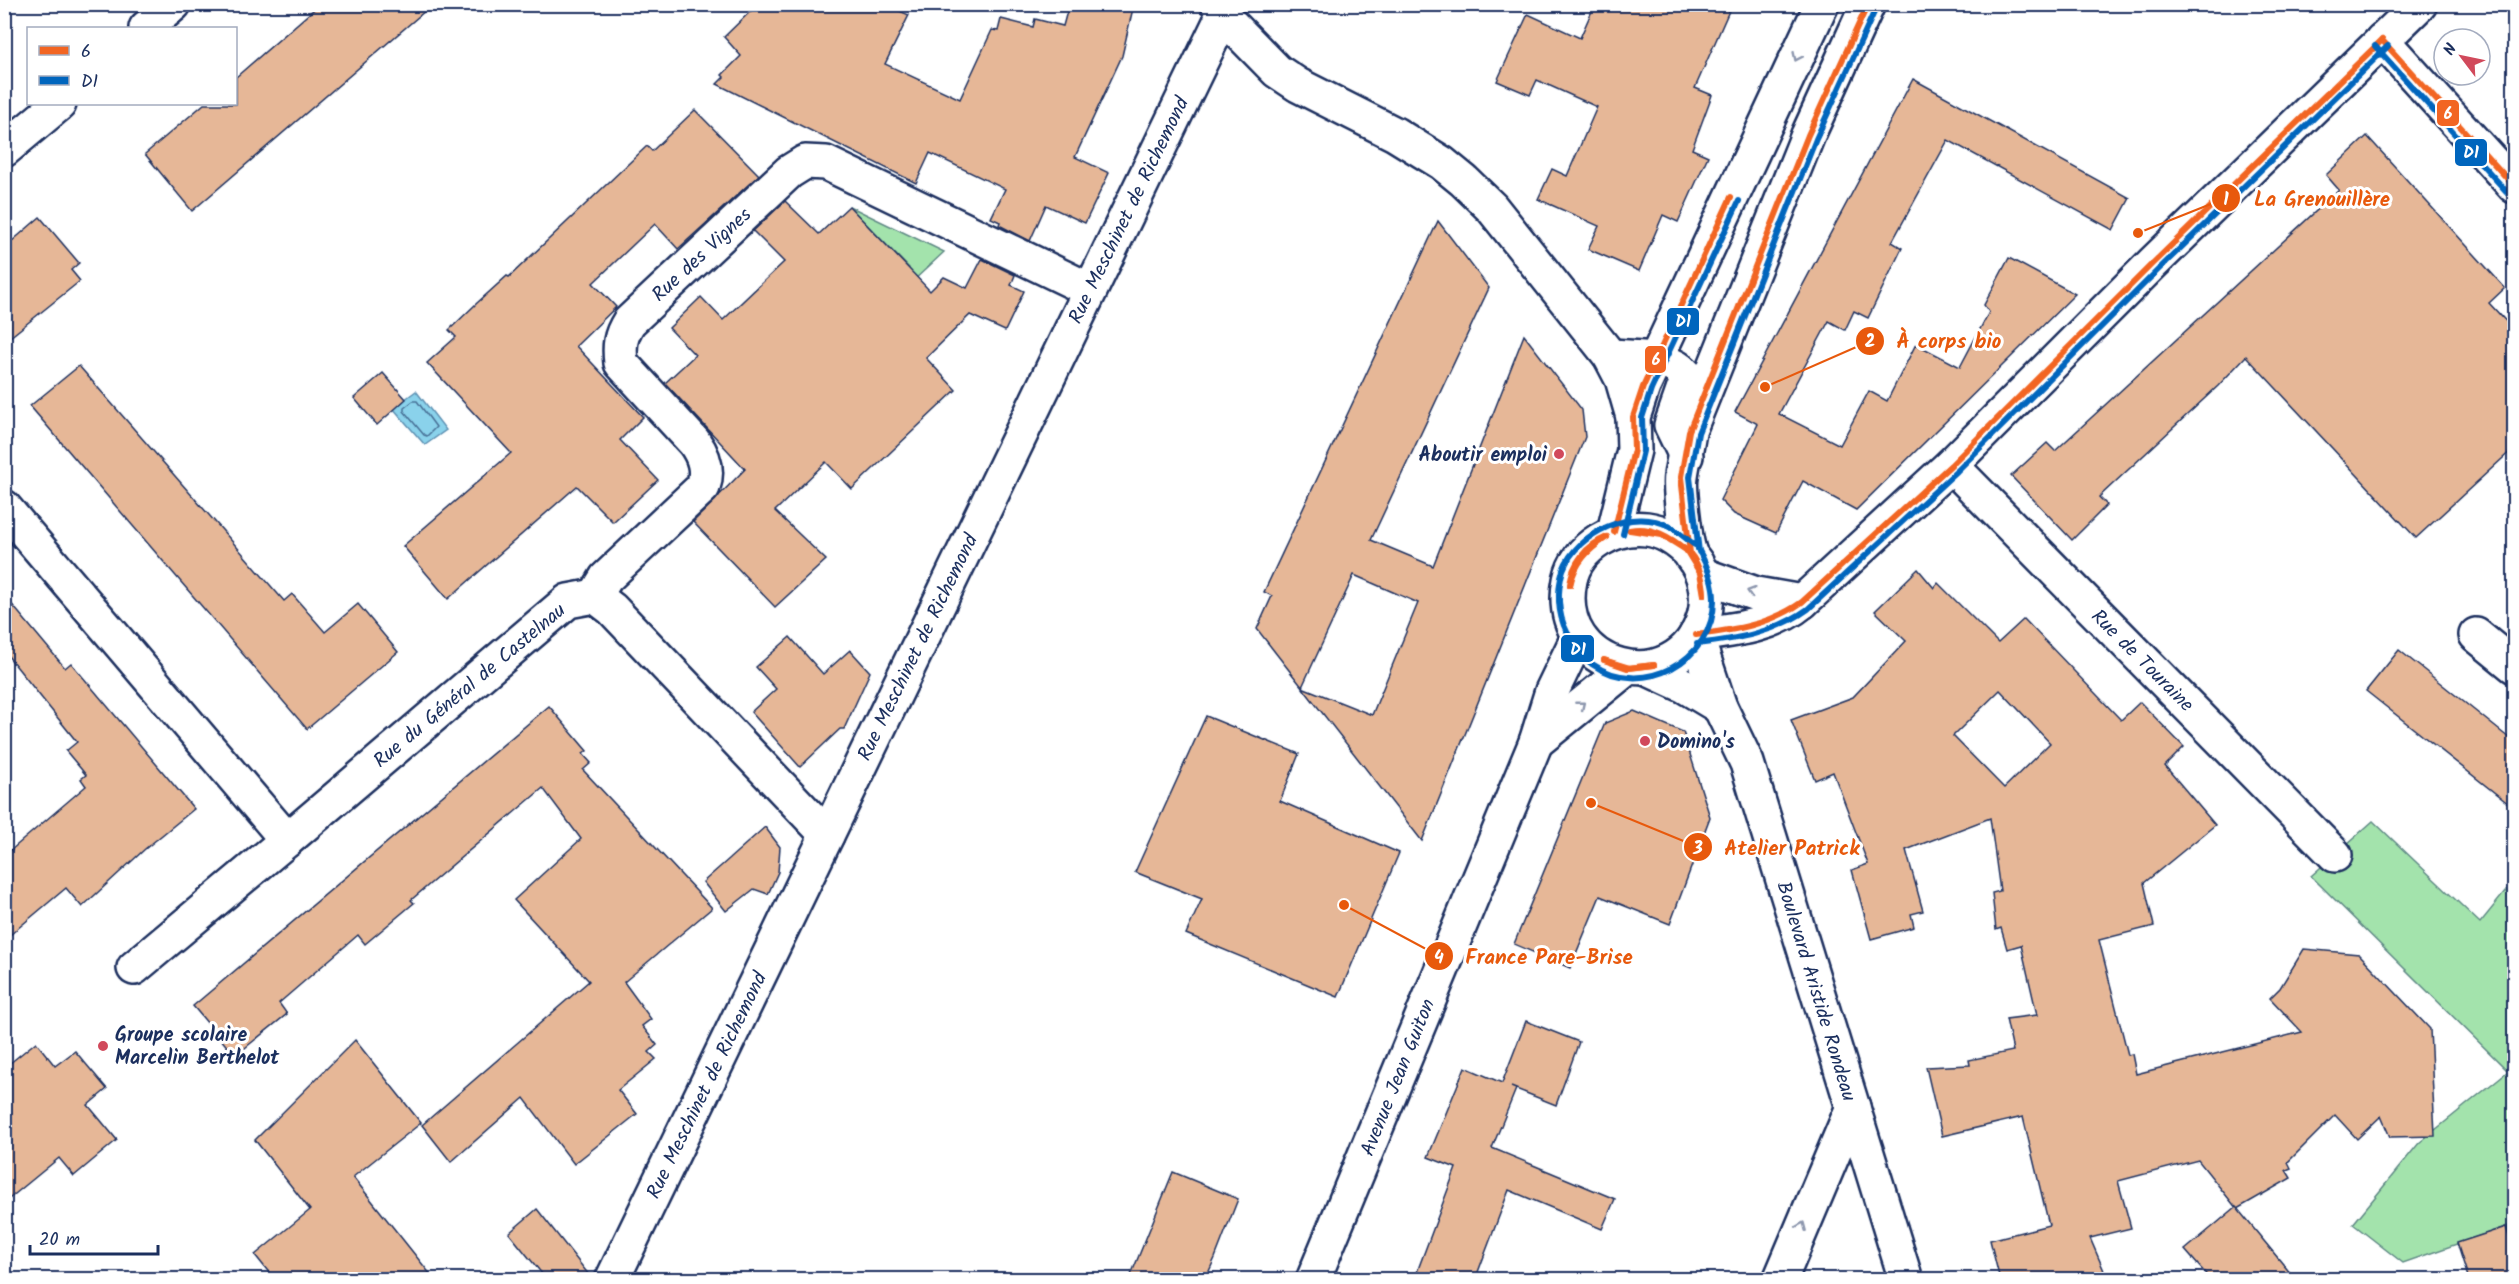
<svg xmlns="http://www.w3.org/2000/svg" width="2519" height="1284" viewBox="0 0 2519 1284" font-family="Kalam,sans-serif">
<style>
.green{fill:#a3e3ac;stroke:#5f8985;stroke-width:1.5}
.water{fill:#8ad2eb;stroke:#5e91b3;stroke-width:1.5}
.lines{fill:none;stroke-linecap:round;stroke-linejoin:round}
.shore{stroke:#477096;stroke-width:1.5}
.building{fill:#e6b797;stroke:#1b2f5e;stroke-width:1.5;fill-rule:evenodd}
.minor-casing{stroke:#1b2f5e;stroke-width:38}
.major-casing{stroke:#1b2f5e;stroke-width:38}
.minor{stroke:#fff;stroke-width:33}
.major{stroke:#fff;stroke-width:33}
.bus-1-casing{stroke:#fff;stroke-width:10}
.bus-2-casing{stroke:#fff;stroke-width:10}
.bus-1{stroke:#f26522;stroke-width:6}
.bus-2{stroke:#0065bd;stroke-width:6}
.oneway{stroke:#8d97ae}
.poi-dot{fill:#d1495b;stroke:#fff;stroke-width:2}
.labels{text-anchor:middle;stroke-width:6;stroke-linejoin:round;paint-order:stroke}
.street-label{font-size:20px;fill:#1b2f5e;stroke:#fff}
.poi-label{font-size:20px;font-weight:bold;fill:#1b2f5e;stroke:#fff;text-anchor:start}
.leader{fill:none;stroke:#e8590c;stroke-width:2}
.callout-dot{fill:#e8590c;stroke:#fff;stroke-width:2}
.mark-label{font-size:18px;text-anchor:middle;font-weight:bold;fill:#fff}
.callout-label{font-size:21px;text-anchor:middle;font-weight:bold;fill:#e8590c;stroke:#fff;stroke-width:6;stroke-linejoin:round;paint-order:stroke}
.line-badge{stroke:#fff;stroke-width:2}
.badge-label{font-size:16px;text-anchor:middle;font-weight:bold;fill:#fff}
</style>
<rect width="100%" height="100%" fill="#fff"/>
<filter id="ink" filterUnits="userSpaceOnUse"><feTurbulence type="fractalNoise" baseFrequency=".0167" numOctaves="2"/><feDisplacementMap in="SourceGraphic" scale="12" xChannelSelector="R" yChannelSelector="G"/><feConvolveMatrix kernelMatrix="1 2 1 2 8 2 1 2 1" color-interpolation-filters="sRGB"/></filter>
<g filter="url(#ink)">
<g class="green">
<path d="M 849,206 L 944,252 L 764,421 L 757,412 L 909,268 Z"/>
<path d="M 2373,821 L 2480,923 L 2514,881 L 2514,1251 L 2507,1231 L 2508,1226 L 2403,1263 L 2353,1224 L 2419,1143 L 2508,1071 L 2311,876 Z"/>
</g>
<path class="water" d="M 416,391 L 446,430 L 425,445 L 393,408 Z"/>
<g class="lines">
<path class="shore" d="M 413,401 L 417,401 L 436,427 L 427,436 L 424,435 L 404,411 L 404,408 Z"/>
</g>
<g class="building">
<path d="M 320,4 L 433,4 L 192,211 L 145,154 L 204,104 L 236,104 L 236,77 Z"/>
<path d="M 758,4 L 884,4 L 909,15 L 885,64 L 960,99 L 992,30 L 998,31 L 1001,19 L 1033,27 L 1035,19 L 1063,26 L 1069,4 L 1134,4 L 1122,56 L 1075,157 L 1109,173 L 1085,223 L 1046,205 L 1030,241 L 999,225 L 1000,222 L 991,218 L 1005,189 L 930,153 L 916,183 L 717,84 L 724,77 L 722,75 L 741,56 L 724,37 Z"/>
<path d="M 1595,4 L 1732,4 L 1695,88 L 1712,95 L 1692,149 L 1708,156 L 1678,222 L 1663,215 L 1639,271 L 1588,249 L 1599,226 L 1538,199 L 1552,169 L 1567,176 L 1597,107 L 1537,80 L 1530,95 L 1497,81 L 1528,14 L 1580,38 Z"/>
<path d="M 1913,79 L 2130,198 L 2113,230 L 1948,140 L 1892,242 L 1902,248 L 1868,318 L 1854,311 L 1845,330 L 1829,321 L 1779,414 L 1840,445 L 1869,391 L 1887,401 L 1916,344 L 1960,367 L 1989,312 L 1984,305 L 2009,258 L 2075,294 L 1856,510 L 1803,481 L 1776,533 L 1734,514 L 1720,500 L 1758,424 L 1735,412 Z"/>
<path d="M 695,110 L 759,175 L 678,249 L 655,224 L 593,283 L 616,307 L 576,346 L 643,417 L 620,440 L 658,480 L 613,522 L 577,486 L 448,599 L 403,546 L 511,453 L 427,363 L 456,337 L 449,330 L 477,303 L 507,276 L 509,277 L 647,146 L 652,151 Z"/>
<path d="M 2367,136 L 2505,288 L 2489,303 L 2514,330 L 2514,448 L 2416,538 L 2246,356 L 2218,386 L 2099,497 L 2107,505 L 2072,540 L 2011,476 L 2047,443 L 2055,451 L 2339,190 L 2326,175 Z"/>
<path d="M 785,201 L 819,234 L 849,206 L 930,291 L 944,277 L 967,288 L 982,259 L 1015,275 L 1011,285 L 1024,291 L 1005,331 L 970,315 L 926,358 L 956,390 L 852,489 L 826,462 L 775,511 L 826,560 L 775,607 L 693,522 L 745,469 L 665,383 L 695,355 L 669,328 L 701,297 L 723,320 L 784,262 L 753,231 Z"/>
<path d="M 40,217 L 79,263 L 71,270 L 80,281 L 4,342 L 4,248 Z"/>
<path d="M 1438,221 L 1489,288 L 1371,540 L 1433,566 L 1524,335 L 1582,410 L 1585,437 L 1422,841 L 1257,629 L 1272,596 L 1264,592 ZM 1354,575 L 1418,603 L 1372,715 L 1302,687 Z"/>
<path d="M 79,366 L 284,601 L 292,594 L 325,632 L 358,604 L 398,652 L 307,729 L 30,406 Z"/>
<path d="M 383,373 L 406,399 L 377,425 L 354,398 Z"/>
<path d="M 1918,569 L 1934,588 L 1938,583 L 1998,643 L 2024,619 L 2121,720 L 2140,702 L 2184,747 L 2165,766 L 2215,825 L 2144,883 L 2154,926 L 2099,940 L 2128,1055 L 2132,1054 L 2136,1074 L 2302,1032 L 2270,998 L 2280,988 L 2304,949 L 2359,954 L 2430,1029 L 2435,1136 L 2390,1137 L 2381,1116 L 2357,1139 L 2335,1115 L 2288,1162 L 2291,1168 L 2286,1170 L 2291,1178 L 2237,1209 L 2198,1160 L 2118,1181 L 2131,1228 L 2090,1238 L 2108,1280 L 2000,1280 L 1990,1240 L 2049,1225 L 2023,1117 L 1942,1136 L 1926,1067 L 1970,1065 L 1969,1060 L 2013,1051 L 2006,1019 L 2037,1015 L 2021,945 L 2007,949 L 2001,928 L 1996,930 L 1992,893 L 2000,891 L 1990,818 L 1906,850 L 1923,911 L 1911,914 L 1914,927 L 1871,939 L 1852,870 L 1868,864 L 1833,772 L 1815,780 L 1791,720 L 1853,697 L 1906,641 L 1875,611 ZM 2000,690 L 2050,743 L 2004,788 L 1953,736 Z"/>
<path d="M 4,595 L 65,668 L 71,663 L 194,809 L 145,849 L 82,907 L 66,888 L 4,940 L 4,856 L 86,786 L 81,779 L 86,775 L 66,751 L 77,742 L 4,651 Z"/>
<path d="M 790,637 L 823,674 L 850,650 L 870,672 L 844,729 L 840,729 L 800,767 L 751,712 L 776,689 L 756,667 Z"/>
<path d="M 2399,650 L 2514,742 L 2514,808 L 2366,691 Z"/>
<path d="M 549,706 L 587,751 L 583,754 L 591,763 L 583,770 L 712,908 L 624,982 L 651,1019 L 642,1026 L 657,1045 L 649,1052 L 656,1059 L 618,1090 L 637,1114 L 574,1164 L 524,1098 L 451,1162 L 422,1125 L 589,981 L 514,900 L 581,839 L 543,788 L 411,900 L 414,903 L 365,944 L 358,935 L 279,1003 L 287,1014 L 235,1056 L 193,1006 Z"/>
<path d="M 1634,711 L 1683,732 L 1710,817 L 1670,924 L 1600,896 L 1570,968 L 1514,944 L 1605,723 Z"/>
<path d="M 1206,716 L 1299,754 L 1280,801 L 1399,853 L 1338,997 L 1186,934 L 1202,899 L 1135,872 Z"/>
<path d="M 765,827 L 780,847 L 778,872 L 768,894 L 754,889 L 726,911 L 703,882 Z"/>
<path d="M 1526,1021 L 1579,1042 L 1556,1105 L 1511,1087 L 1516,1089 L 1492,1148 L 1615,1199 L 1602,1229 L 1509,1190 L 1475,1280 L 1414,1280 L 1456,1168 L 1428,1157 L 1465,1067 L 1502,1083 Z"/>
<path d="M 355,1040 L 421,1123 L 353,1177 L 435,1280 L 275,1280 L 255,1255 L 310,1210 L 255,1140 Z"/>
<path d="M 36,1042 L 55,1066 L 75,1051 L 107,1089 L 88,1105 L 117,1140 L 74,1176 L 59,1158 L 4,1203 L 4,1068 Z"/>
<path d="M 1173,1172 L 1238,1199 L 1215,1258 L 1205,1280 L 1129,1280 Z"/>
<path d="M 2236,1207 L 2250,1224 L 2296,1280 L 2211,1280 L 2185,1250 Z"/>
<path d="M 537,1209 L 593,1280 L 547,1280 L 509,1233 Z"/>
<path d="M 2506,1227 L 2514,1252 L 2514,1280 L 2469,1280 L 2457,1243 Z"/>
</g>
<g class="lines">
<defs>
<g id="minor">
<path d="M 1218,4 L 1223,16 L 1277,71 L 1298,85 L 1395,134 L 1442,163 L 1464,181 L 1492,208 L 1610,356 L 1622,379 L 1633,417"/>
<path d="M 146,28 L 174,4"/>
<path d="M 2382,40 L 2514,186"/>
<path d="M 4,150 L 59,104"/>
<path d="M 1610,356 C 1637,358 1669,355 1688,377 L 1671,425 L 1686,456"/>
<path d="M 1951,465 L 2335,855"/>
<path d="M 4,507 L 287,840 L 568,601 L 595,596 L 612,609 L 827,835"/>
<path d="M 1703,575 L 1756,594 L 1802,602"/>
<path d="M 595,596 L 606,578 L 703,487 C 709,470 704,456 694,442 L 621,363 C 619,346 620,336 629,322 L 789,172 L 805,162 L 826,163 L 1090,290"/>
<path d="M 2476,635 L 2514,666"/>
<path d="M 1646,668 L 1685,686 L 1720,707"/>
<path d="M 134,968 L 287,840"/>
<path d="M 612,1280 L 1223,16"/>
<path d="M 1780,1280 L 1853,1107"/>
<path d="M 1906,1280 L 1747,763 L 1720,707 L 1696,635 C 1732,630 1772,627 1802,602 L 1951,465 L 2153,263 L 2420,4"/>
</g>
<g id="major">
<path d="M 1614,532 L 1634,450 L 1633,417 L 1643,387 L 1822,4"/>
<path d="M 1690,553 C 1678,541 1664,531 1647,529 C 1615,525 1577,546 1570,580 C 1551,672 1678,703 1704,617 C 1709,600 1706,579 1697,564 C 1695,560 1691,557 1690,553 C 1685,541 1679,488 1681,476 C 1683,461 1687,446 1689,431 L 1808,135 L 1868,4"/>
<path d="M 1536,742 L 1627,668"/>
<path d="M 1313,1280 L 1536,742 L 1552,691 L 1578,637"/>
</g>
</defs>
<use href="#minor" class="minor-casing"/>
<use href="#major" class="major-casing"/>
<use href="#minor" class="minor"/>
<use href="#major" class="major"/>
<defs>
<g id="bus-1">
<path d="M 2382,40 L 2514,186"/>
<path d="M 1630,530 C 1651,525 1671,538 1686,550"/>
<path d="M 1630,530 L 1662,535 L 1686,550"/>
<path d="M 1614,532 L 1634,450 L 1633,417 L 1643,387 L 1731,197"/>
<path d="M 1686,550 C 1698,559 1704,581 1704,595"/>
<path d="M 1686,550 L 1700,573 L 1704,595"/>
<path d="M 1690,553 L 1681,477 L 1689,431 L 1808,135 L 1868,4"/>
<path d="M 1570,585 C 1572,563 1587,545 1607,537"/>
<path d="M 1570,585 C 1575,562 1588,550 1607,537"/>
<path d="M 1696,635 C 1734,630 1770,625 1802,602 L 1951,465 L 2153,263 L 2382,40"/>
<path d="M 1604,660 L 1630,668 L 1654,665"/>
<path d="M 1604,660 L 1627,668 L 1654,665"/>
</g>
<g id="bus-2">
<path d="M 2375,46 L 2507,192"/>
<path d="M 1623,534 L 1643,451 L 1642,418 L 1651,390 L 1739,201"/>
<path d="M 1695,545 C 1687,540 1678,531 1669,526 C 1633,507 1577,532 1563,570 C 1557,590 1557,613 1567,632 C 1574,644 1581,656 1592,664 C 1642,699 1714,661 1714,600 C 1714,582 1707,565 1698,549"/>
<path d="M 1699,552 L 1690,477 L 1698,433 L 1816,139 L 1876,8"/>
<path d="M 1697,644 C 1737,639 1775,633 1808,609 L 1957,471 L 2159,269 L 2388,46"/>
</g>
</defs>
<use href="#bus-1" class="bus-1-casing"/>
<use href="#bus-2" class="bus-2-casing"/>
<use href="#bus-1" class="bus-1"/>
<use href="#bus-2" class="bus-2"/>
</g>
<defs><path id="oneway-chevron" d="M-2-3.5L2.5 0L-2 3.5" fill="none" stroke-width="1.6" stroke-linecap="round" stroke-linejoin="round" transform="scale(1.5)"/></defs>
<g class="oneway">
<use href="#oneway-chevron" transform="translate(1797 57) rotate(115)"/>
<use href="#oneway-chevron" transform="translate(1751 592) rotate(-163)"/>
<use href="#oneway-chevron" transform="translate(1581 705) rotate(-39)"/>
<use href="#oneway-chevron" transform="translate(1802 1226) rotate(-67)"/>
</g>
</g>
<g class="poi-dot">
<circle cx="1559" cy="454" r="6"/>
<circle cx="1645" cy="741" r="6"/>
<circle cx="103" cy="1046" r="6"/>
</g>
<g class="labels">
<g class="street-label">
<text transform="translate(1128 210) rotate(-64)" y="7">Rue Meschinet de Richemond</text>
<text transform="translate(701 254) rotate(-43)" y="7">Rue des Vignes</text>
<text transform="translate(917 647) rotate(-64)" y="7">Rue Meschinet de Richemond</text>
<text transform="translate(2143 660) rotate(45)" y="7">Rue de Touraine</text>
<text transform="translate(469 685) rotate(-40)" y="7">Rue du Général de Castelnau</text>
<text transform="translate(1817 991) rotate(73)" y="7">Boulevard Aristide Rondeau</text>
<text transform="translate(1397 1077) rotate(-68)" y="7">Avenue Jean Guiton</text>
<text transform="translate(706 1085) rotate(-64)" y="7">Rue Meschinet de Richemond</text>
</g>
<g class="poi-label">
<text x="1547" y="461" text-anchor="end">Aboutir emploi</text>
<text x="1657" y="748">Domino's</text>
<text x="115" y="1041">Groupe scolaire<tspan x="115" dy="23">Marcelin Berthelot</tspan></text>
</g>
</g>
<path class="leader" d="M2138 233L2226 198M1765 387L1870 341M1591 803L1698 847M1344 905L1439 956"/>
<g class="callout-dot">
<circle cx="2138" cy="233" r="6"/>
<circle cx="1765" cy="387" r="6"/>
<circle cx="1591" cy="803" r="6"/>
<circle cx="1344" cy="905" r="6"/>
<circle cx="2226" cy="198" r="15"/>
<circle cx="1870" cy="341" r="15"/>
<circle cx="1698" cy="847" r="15"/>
<circle cx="1439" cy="956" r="15"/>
</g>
<g class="mark-label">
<text x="2226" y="205">1</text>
<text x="1870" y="347">2</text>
<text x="1698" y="854">3</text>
<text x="1439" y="963">4</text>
</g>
<g class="callout-label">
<text x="2322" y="206">La Grenouillère</text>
<text x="1949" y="348">À corps bio</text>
<text x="1792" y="855">Atelier Patrick</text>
<text x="1549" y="964">France Pare-Brise</text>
</g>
<g class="line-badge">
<rect x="2436" y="99" width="24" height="28" rx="6" fill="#f26522"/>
<rect x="2454" y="138" width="34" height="29" rx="6" fill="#0065bd"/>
<rect x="1666" y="307" width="34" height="29" rx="6" fill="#0065bd"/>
<rect x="1644" y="345" width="23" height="29" rx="6" fill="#f26522"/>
<rect x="1560" y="634" width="35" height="29" rx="6" fill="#0065bd"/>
</g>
<g class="badge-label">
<text x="2448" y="119">6</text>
<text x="2471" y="158">D1</text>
<text x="1683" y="327">D1</text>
<text x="1656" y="365">6</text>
<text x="1578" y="655">D1</text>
</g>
<rect width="2519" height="1284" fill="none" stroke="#fff" stroke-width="24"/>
<rect x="12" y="12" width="2495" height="1260" fill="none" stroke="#1b2f5e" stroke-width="2" filter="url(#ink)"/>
<rect x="27" y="27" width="210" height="78" fill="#ffffff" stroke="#a4acbf" stroke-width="1.5"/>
<rect x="39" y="46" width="30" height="9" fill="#f26522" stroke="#a4acbf" stroke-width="1.5"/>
<text x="81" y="57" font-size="18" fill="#1b2f5e">6</text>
<rect x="39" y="76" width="30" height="9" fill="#0065bd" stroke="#a4acbf" stroke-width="1.5"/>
<text x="81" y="87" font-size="18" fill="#1b2f5e">D1</text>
<g transform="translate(2462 57) rotate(302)"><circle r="28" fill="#ffffff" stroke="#a4acbf" stroke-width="1.5"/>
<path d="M0-4.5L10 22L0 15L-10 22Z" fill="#d1495b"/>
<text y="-9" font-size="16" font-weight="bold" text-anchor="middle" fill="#1b2f5e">N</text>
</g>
<path d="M30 1245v9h128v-9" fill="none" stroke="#1b2f5e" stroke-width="3"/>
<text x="39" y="1245" font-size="18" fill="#1b2f5e" stroke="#ffffff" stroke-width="4.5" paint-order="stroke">20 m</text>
</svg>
